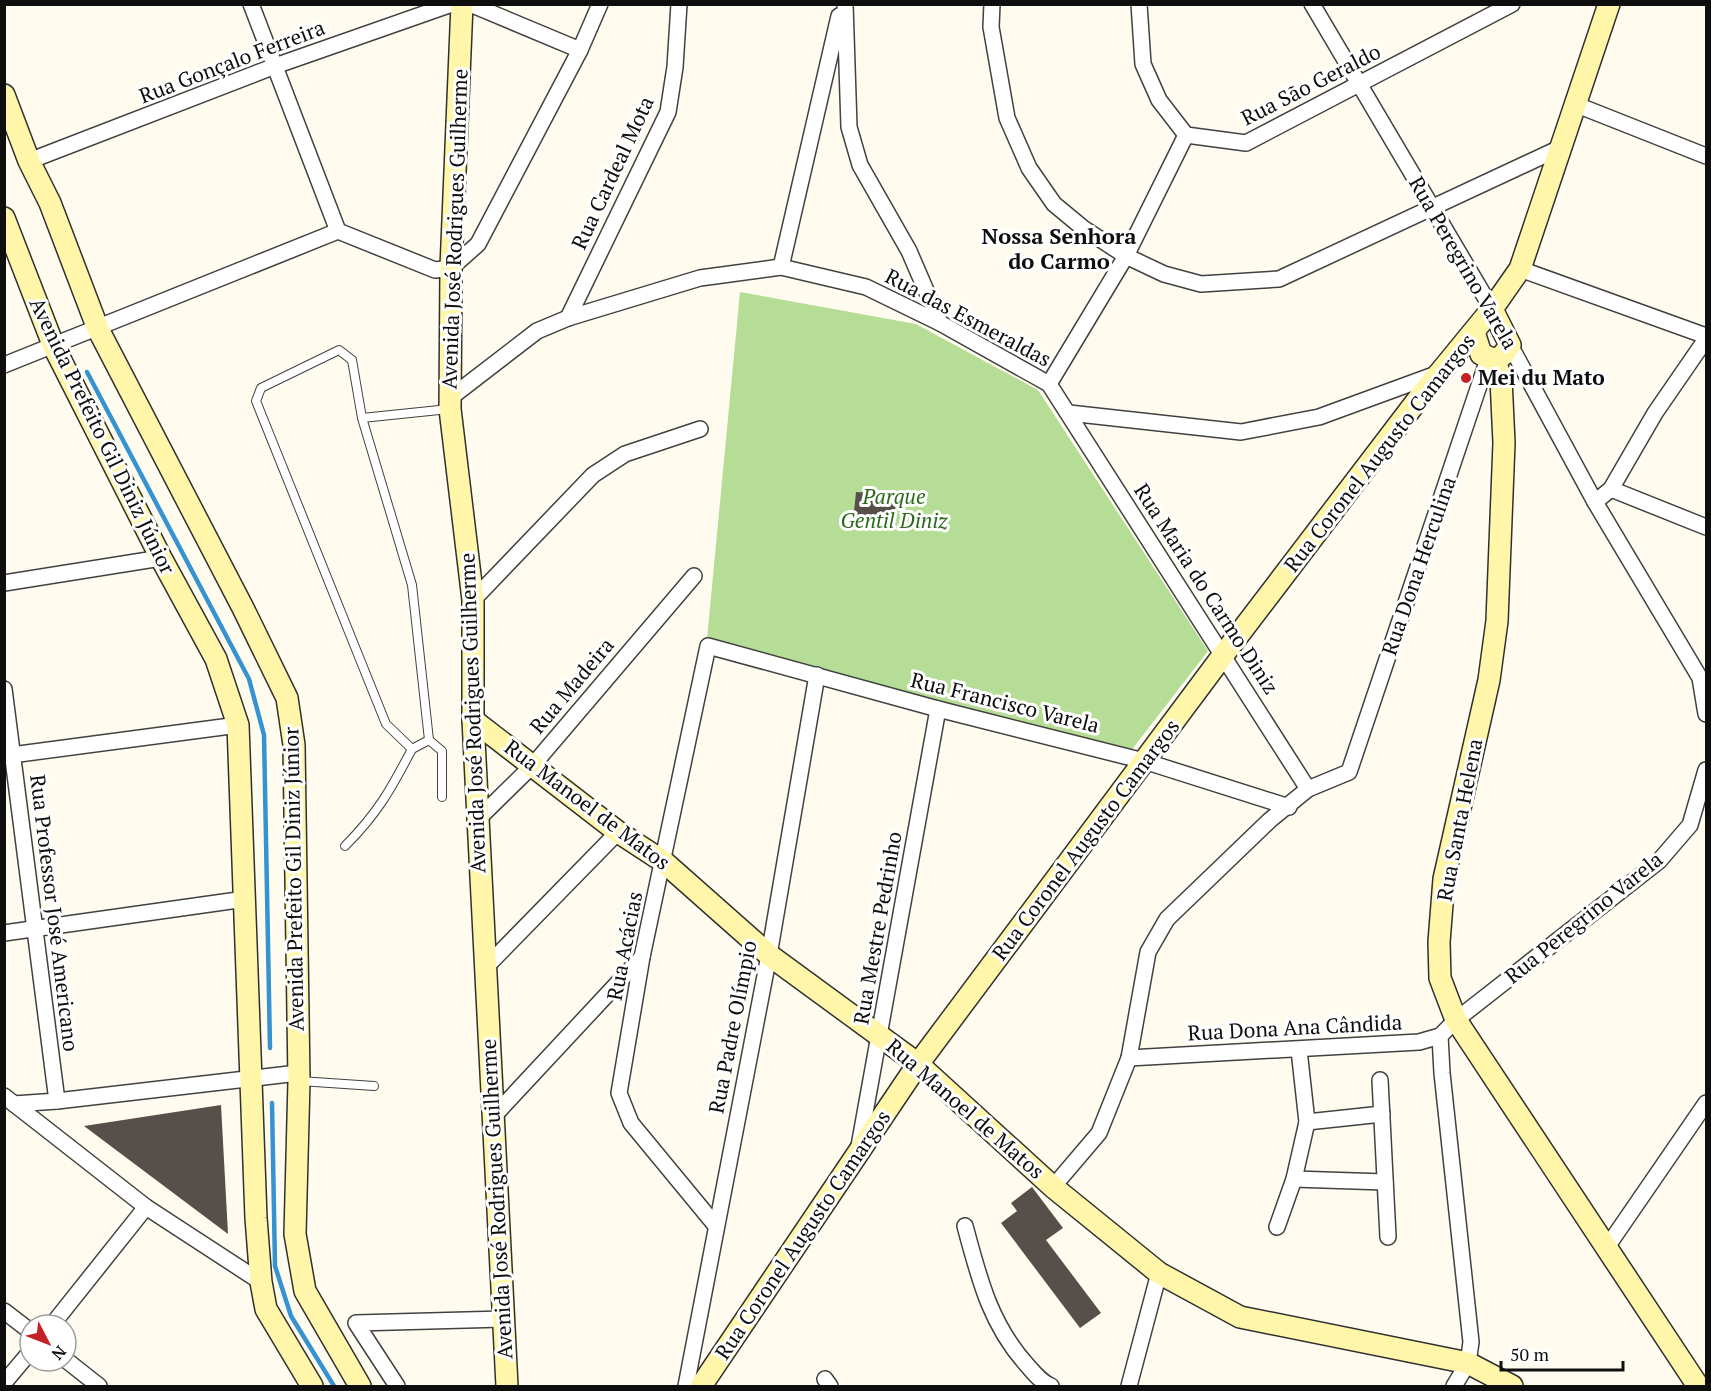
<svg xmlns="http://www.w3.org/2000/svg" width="1711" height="1391" viewBox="0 0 1711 1391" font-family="'PT Serif',serif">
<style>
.forest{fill:#b5dd96}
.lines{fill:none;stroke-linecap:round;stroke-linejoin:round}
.stream{stroke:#3693d2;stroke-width:4.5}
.building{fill:#574f4a}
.lane-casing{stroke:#414141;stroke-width:10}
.street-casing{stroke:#414141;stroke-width:18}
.secondary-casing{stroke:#303030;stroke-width:24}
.lane{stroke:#fff;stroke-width:8}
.street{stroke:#fff;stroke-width:15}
.secondary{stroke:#fff6aa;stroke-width:21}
.poi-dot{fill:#c42027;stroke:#fff;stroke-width:2}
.labels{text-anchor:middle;stroke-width:6;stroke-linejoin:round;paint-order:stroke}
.street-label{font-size:21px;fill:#0e0e0e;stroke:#fff}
.poi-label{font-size:21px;font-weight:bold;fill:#0e0e0e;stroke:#fff;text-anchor:start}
.park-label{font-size:21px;font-style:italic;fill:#2b691b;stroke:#fff}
.neighbourhood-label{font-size:22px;font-weight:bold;fill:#0e0e0e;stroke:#fff}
</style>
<rect width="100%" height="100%" fill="#fffcef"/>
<path class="forest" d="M 740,292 L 916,324 L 1038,390 L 1208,651 L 1130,752 L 707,639 Z"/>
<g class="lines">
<g class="stream">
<path d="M 87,372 L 249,679 L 264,735 L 270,1048"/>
<path d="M 272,1103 L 275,1266 L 291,1316 L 334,1386"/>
</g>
</g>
<g class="building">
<path d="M 856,492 L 896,495 L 894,525 L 853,522 Z"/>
<path d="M 221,1105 L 228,1234 L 84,1126 Z"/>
<path d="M 1032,1187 L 1063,1228 L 1046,1240 L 1101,1313 L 1080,1328 L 1001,1223 L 1017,1211 L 1011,1203 Z"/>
</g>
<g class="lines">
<defs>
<g id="lane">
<path d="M 362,418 L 352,360 L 339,350 L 261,388 L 256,401 L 386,724 L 412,749 L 429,740 L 412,585 L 362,418 L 449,409"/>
<path d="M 429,740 L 442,751 L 442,797"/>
<path d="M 345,846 C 378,813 391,789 412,749"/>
<path d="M 300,1081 L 374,1086"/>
</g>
<g id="street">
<path d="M 251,4 L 338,231 L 435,270 L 451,268 L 478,244 L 580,50 L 600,4"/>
<path d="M 470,4 L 580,50"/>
<path d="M 845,4 L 849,127 L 860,165 L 909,251 L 940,323"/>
<path d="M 992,4 L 991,27 L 1007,118 L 1029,168 L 1054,204 L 1083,228 L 1126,256 L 1164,274 L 1201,284 L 1279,279 L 1562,147"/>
<path d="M 1139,4 L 1143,64 L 1159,100 L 1186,135 L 1246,143 L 1512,4"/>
<path d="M 1312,4 L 1492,309"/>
<path d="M 1577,105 L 1706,156"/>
<path d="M 29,161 L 275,66 L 452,4"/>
<path d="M 781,267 L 839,16"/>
<path d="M 1520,269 L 1706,336"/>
<path d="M 568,318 L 668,112 L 675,67 L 679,4"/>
<path d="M 1510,345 L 1595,502 L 1700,678 L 1706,714"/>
<path d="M 4,365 L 338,231"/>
<path d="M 1049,384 L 1126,256 L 1186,135"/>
<path d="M 450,398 L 537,331 L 568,318 L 700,278 L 781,267 L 866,287 L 940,323 L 1049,384 L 1308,789"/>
<path d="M 1069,413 L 1241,432 L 1319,417 L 1439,373"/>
<path d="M 1611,489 L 1706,527"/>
<path d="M 1595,502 L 1611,489 L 1655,413 L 1706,339"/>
<path d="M 4,583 L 161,558"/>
<path d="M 473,600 L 593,475 L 625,454 L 700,429"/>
<path d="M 4,689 L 57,1101 L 14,1104"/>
<path d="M 4,756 L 238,725"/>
<path d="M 478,819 L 533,765 L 694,576"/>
<path d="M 4,933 L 245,899"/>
<path d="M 485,968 L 618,832"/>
<path d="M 1440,1036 L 1442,1073 L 1471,1342 L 1468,1363 L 1454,1386"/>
<path d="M 1129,1058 L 1419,1042 L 1440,1036 L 1456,1020 L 1659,861 L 1690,825 L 1706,770"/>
<path d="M 1380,1080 L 1388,1237"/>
<path d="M 4,1096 L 146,1207 L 261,1282"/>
<path d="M 57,1101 L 298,1073"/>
<path d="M 492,1118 L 642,957"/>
<path d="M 1307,1122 L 1382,1114"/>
<path d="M 859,1146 L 938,709"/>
<path d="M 1294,1179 L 1385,1182"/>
<path d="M 1053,1187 L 1099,1133 L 1129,1058 L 1148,952 L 1167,919 L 1270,820 L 1308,789 L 1349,772 L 1488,359"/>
<path d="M 716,1226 L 631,1123 L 619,1093 L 642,957 L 708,646 L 938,709 L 1144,761 L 1289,807"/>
<path d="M 965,1226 C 979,1278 990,1324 1027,1365 C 1035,1374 1041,1382 1051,1386"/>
<path d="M 1277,1227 L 1294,1179 L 1307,1122 L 1299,1050"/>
<path d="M 1607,1247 L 1706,1103"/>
<path d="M 4,1311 L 30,1331"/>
<path d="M 52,1325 L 146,1207"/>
<path d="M 66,1360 L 99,1386"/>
<path d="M 825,1379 L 830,1386"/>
<path d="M 4,1383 L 30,1352"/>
<path d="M 397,1386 L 356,1323 L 503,1319"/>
<path d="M 686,1386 L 769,955 L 817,675"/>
<path d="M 1129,1386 L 1159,1273"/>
</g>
<g id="secondary">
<path d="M 462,4 L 451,268 L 450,409 L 473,600 L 473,720 L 507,1386"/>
<path d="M 4,95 L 29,161 L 50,203 L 98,329 L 243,608 L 287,698 L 294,745 L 299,1081 L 295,1234 L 305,1291 L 360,1386"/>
<path d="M 4,218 L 54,347 L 161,558 L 216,659 L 238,725 L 256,1218 L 261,1282 L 266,1309 L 312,1386"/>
<path d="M 1474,332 L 1481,354 L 1495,360 L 1503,355 L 1510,345 L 1492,309"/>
<path d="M 1495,360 L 1501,379 L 1504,443 L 1497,621 L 1489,680 L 1444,879 L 1439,942 L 1440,978 L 1456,1020 L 1698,1386"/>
<path d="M 473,720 L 618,832 L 664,862 L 769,955 L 918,1064 L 1053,1187 L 1159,1273 L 1240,1317 L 1468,1363 L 1512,1386"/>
<path d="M 701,1386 L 918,1064 L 1224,654 L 1419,398 L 1492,309 L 1520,269 L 1609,4"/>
</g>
</defs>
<use href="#lane" class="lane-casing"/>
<use href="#street" class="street-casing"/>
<use href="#secondary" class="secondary-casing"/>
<use href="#lane" class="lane"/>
<use href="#street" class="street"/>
<use href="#secondary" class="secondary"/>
</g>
<circle class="poi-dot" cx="1466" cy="378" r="6"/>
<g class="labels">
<g class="street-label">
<text transform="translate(232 62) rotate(-21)" y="7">Rua Gonçalo Ferreira</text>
<text transform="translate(1311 85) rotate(-27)" y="7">Rua São Geraldo</text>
<text transform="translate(613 173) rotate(-65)" y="7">Rua Cardeal Mota</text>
<text transform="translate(455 229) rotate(-88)" y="7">Avenida José Rodrigues Guilherme</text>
<text transform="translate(1463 263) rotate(60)" y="7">Rua Peregrino Varela</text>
<text transform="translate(968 318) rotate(28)" y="7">Rua das Esmeraldas</text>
<text transform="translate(102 436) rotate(64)" y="7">Avenida Prefeito Gil Diniz Júnior</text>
<text transform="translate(1380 453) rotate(-52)" y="7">Rua Coronel Augusto Camargos</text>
<text transform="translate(1419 566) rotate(-71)" y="7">Rua Dona Herculina</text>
<text transform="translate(1206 589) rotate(57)" y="7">Rua Maria do Carmo Diniz</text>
<text transform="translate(572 686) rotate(-50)" y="7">Rua Madeira</text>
<text transform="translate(1005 703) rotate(14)" y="7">Rua Francisco Varela</text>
<text transform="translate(473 713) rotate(-92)" y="7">Avenida José Rodrigues Guilherme</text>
<text transform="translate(587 805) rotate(37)" y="7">Rua Manoel de Matos</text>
<text transform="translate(1460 820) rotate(-79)" y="7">Rua Santa Helena</text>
<text transform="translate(1086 840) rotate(-53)" y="7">Rua Coronel Augusto Camargos</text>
<text transform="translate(294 879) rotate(-91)" y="7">Avenida Prefeito Gil Diniz Júnior</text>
<text transform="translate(54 913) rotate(83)" y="7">Rua Professor José Americano</text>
<text transform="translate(1584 918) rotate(-39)" y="7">Rua Peregrino Varela</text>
<text transform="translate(878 928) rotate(-80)" y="7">Rua Mestre Pedrinho</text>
<text transform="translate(625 946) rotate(-79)" y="7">Rua Acácias</text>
<text transform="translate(733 1027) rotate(-79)" y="7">Rua Padre Olímpio</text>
<text transform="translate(1295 1028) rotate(-3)" y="7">Rua Dona Ana Cândida</text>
<text transform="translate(965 1109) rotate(41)" y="7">Rua Manoel de Matos</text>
<text transform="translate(497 1199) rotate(-93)" y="7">Avenida José Rodrigues Guilherme</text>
<text transform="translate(803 1235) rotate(-56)" y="7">Rua Coronel Augusto Camargos</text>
</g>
<g class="poi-label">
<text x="1478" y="385">Mei du Mato</text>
</g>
<g class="park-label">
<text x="894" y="504">Parque<tspan x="894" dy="24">Gentil Diniz</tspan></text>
</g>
<g class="neighbourhood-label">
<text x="1059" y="244">Nossa Senhora<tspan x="1059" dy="25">do Carmo</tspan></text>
</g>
</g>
<rect width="1711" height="1391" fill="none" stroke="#0e0e0e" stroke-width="12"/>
<g transform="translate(48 1343) rotate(132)"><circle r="28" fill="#ffffff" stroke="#9f9f9f" stroke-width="1.5"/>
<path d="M0-4.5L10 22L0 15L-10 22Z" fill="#c42027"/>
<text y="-9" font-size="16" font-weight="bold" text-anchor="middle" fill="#0e0e0e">N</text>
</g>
<path d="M1501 1361v9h122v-9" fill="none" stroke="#0e0e0e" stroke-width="3"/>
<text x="1510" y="1361" font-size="18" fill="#0e0e0e" stroke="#ffffff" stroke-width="4.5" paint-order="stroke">50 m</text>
</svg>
